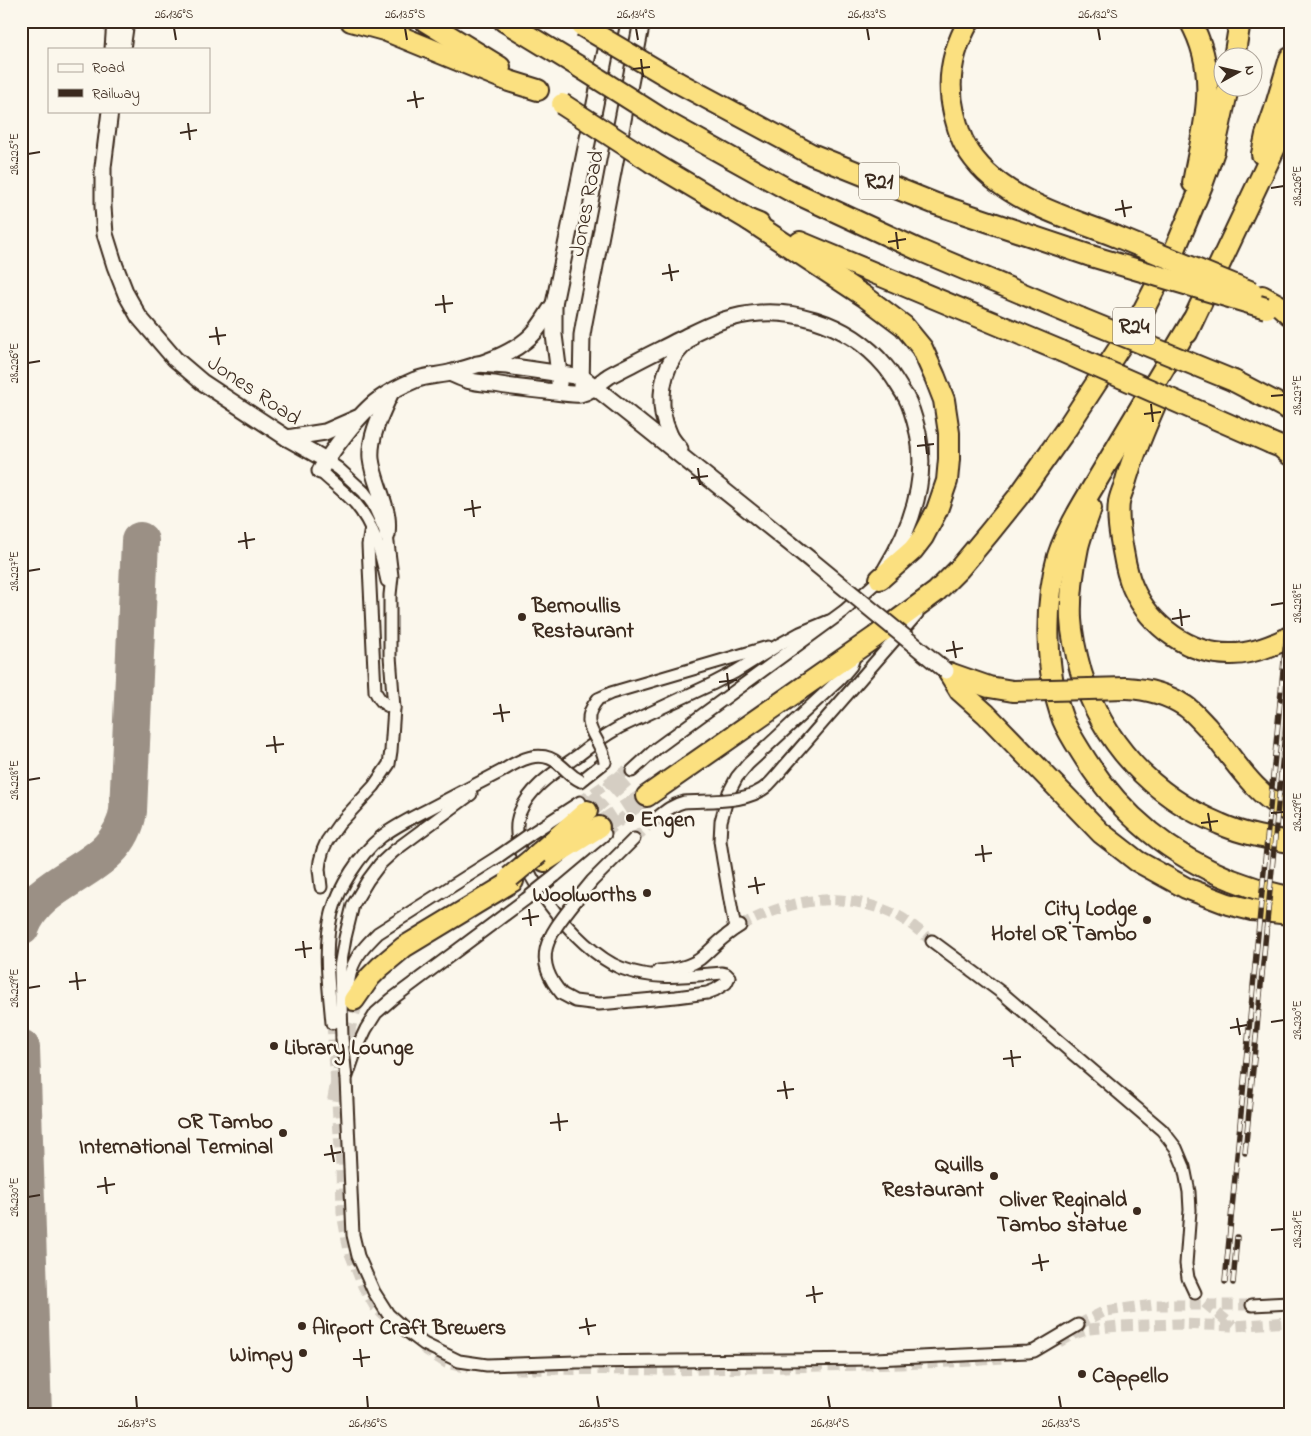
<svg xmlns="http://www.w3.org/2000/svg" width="1311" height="1436" viewBox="0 0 1311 1436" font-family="'Indie Flower',sans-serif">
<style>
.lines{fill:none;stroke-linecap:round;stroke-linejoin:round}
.taxiway{stroke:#9b9085;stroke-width:38}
.street-tunnel{stroke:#d5cec3;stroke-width:11;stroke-dasharray:11 5.5;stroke-linecap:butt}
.highway-tunnel{stroke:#d5cec3;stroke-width:20;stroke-dasharray:20 10;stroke-linecap:butt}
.street-casing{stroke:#3b2a1e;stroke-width:15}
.secondary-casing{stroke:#3b2a1e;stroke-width:19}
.highway-casing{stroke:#3b2a1e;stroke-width:24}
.street{stroke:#fbf7ec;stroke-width:11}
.secondary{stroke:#fbf7ec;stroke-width:15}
.highway{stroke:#fbe080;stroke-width:20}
.rail-casing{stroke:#3b2a1e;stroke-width:5.5}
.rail{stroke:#fbf7ec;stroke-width:4;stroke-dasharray:11;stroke-linecap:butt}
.street-bridge-casing{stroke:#3b2a1e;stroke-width:15;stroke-linecap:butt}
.secondary-bridge-casing{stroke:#3b2a1e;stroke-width:19;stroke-linecap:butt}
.highway-bridge-casing{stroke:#3b2a1e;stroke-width:24;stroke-linecap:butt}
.street-bridge{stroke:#fbf7ec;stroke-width:11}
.secondary-bridge{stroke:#fbf7ec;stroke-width:15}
.highway-bridge{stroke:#fbe080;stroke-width:20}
.ticks{fill:none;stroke:#3b2a1e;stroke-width:2}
.poi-dot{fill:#3b2a1e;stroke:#fbf7ec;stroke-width:2}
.labels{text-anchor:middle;stroke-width:5;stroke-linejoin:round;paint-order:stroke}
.shield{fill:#fbf7ec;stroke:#75685c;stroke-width:1}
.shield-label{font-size:21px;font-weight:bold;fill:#3b2a1e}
.street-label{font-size:22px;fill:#3b2a1e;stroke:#fbf7ec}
.poi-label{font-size:22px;font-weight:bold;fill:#3b2a1e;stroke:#fbf7ec;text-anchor:end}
.neatline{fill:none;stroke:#3b2a1e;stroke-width:2}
.ticks-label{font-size:12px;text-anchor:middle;fill:#3b2a1e}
</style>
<rect width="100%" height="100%" fill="#fbf7ec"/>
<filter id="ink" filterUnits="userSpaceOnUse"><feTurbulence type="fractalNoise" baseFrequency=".02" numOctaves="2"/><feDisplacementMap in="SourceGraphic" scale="10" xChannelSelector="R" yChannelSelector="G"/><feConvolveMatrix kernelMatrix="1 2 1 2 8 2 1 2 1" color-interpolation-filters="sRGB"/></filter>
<g filter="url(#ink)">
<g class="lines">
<g class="taxiway">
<path d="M 21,927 C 41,873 119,873 128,811 L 140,541"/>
<path d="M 21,1048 L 33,1415"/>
</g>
<g class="street-tunnel">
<path d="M 580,802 L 627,770"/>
<path d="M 605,834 L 647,796"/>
<path d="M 634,839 L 647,827"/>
<path d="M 740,926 C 793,898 842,889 898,916 C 910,922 921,933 932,941"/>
<path d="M 332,1023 L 341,1165 L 342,1213 L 349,1251 L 363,1286 L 375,1307 L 391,1322"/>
<path d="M 1205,1303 L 1233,1326"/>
<path d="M 1078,1325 L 1105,1311 L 1153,1305 L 1252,1305"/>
<path d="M 1059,1342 L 1071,1335 L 1089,1329 L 1120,1326 L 1178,1324 L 1233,1326 L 1290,1322"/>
<path d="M 423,1348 L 446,1363 L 469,1368"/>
<path d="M 515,1369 L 669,1370 L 900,1364 L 973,1361 L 1001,1358"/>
</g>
<g class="highway-tunnel">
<path d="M 587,811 L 632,771"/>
<path d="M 599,827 L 647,796"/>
<path d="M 337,1101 L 344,1063 L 346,1027 L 354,1000"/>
</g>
<defs>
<g id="street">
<path d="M 320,471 C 331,482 344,491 355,503 C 374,525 381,553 387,581"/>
<path d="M 371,528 L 368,545 L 375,691 C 380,701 384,705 394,708"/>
<path d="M 598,699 L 611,693 L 768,647"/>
<path d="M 784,767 L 917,614"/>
<path d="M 632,771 L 657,748 L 844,611 L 880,579"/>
<path d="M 581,781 L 605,762"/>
<path d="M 529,835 L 580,802"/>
<path d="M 555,876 L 605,834"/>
<path d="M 321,887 L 319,869 L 320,861 L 323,850 L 327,841 L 339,824 L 374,786 L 389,764 L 391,751 L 394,708 L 390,656 L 390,595 L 392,576 L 387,535 L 373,504 L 364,492 L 339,469 L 326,460"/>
<path d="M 526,899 L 392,999 L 376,1013 L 366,1029 L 356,1050 L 346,1079 L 353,1235 L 358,1256 L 374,1292 L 388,1314 L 408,1332 L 424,1344 L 459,1361 L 487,1365 L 576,1362 L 875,1359 L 1028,1352 L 1034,1351 L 1078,1325"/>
<path d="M 574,903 L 592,881 L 634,839"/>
<path d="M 735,929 L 723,860 L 720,841 L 721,821 L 729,792 L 737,777 L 748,764 L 840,679 L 851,666 L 856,652"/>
<path d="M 932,941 L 1002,993 L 1162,1130 L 1176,1148 L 1184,1167 L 1189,1192 L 1190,1210 L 1186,1264 L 1188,1278 L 1195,1293"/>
<path d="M 658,971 C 671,970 689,967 700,959 C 713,948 724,935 740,926"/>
<path d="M 562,994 L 575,1001 L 599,1004 L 676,997 L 707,993 L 715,990 L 726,983 L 729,977 L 726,974 L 722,973 C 687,976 655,981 621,968 C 579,952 500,859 520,812 C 530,787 555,772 576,757 C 590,746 604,736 620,727 L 712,684 L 735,672 L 780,644 L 800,633 L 829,621"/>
<path d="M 346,999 C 348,990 348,980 351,971 C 355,956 367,944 378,933 L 499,856"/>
<path d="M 332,1023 C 329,987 323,948 332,913 C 339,887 360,854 381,837 C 395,826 412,818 427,810 C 452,797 477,784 502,771"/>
<path d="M 342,1038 L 340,967 L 345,938 L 353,905 L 368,880 L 380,864 L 394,851 L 471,794"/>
<path d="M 1252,1305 L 1290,1303"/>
</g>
<g id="secondary">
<path d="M 113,49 L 115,21"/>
<path d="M 122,49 L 126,21"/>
<path d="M 110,111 L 103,167 L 103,207 L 105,234 L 115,266 L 126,294 L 139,317 L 175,359 L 202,382 L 287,438 L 326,460"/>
<path d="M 477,364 L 507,366 L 582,377 L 635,419 L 812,561"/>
<path d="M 450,373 C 457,376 464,380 471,381 C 479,383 486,383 494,384 C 511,387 529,389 546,391 C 557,392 570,395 580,394 C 591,392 600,382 609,376 C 616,372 624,368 632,364 C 648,355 664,348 679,340 C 696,332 713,322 731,318 C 786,303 848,322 885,366 C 893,375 899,387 906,397 C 912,408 915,421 918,433 C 928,481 911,528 886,569"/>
<path d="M 559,384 L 559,374 L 554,335 L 554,304 L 612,21"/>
<path d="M 581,387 L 582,335 L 584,323 L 642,21"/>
<path d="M 287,438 L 325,432 L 357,418"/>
<path d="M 680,449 C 676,444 671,439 669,433 C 658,410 660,379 673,358 C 678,350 685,344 691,337"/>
<path d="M 320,471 C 331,451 360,413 378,400 C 389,392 403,385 415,380 C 427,375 440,376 453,372 C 479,365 512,355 532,335 C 541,326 547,314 554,304"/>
<path d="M 387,535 C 388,526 388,517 385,508 C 381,492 373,476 371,459 C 369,436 382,412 391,392"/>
</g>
<g id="highway">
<path d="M 351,21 L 384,30 L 509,81 L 538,90"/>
<path d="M 425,21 L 500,67"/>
<path d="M 504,21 L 578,66"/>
<path d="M 969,21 C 953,49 946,80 954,113 C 957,124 959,135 965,145 C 994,198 1062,215 1115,236"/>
<path d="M 1190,21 C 1221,76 1203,126 1193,183"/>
<path d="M 1234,58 L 1240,21"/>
<path d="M 677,82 L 811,154 L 936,204 L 1091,256"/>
<path d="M 668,123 L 789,190 L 919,250 L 1080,318"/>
<path d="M 1262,154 L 1266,135 L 1274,112 L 1290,58"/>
<path d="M 653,163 L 749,220 L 759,224"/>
<path d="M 749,220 L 864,296 L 904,326 L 922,348 L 935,377 L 944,400 L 949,433 L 949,459 L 947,481 L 937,510 L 923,537 L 913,550 L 880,579"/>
<path d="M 800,242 L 1061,351"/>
<path d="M 1262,296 L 1280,306 L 1290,315"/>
<path d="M 1192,321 L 1084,502 C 1074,519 1064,537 1058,556 C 1044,606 1045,672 1063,720 C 1069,734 1078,747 1086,760 C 1122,816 1169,855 1232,880 C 1251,887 1270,894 1290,897"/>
<path d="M 1187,333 L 1290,116"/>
<path d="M 1234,381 L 1290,410"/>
<path d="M 1158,398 C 1146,426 1133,454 1125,484 C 1123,489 1120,496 1119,502 C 1117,518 1120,535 1123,551 C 1125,563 1128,577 1133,588 C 1150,626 1189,655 1232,654 C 1252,654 1272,646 1290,637"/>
<path d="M 1271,443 L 1281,447 L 1290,455"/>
<path d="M 1091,508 C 1087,521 1081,534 1078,547 C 1073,571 1070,596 1071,619 C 1072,638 1076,654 1081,672 C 1102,742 1152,796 1220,824 C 1242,834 1266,838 1290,842"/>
<path d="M 949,673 L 960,691 L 986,714 L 1101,833 L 1137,861 L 1186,888 L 1228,904 L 1252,910 L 1290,914"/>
<path d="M 949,673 L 989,687 L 1013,691"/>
<path d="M 1126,688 C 1148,689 1167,694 1185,706 C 1193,711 1200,720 1207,727 C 1233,757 1252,794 1290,812"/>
<path d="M 647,796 L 875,637 L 936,592 L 959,569 L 989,533 L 1018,497 L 1067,428 L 1142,313 L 1176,247 L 1202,185 L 1214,151 L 1228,88"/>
<path d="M 539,853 L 587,811"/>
<path d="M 545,861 L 599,827"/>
<path d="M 354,1000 L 370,977 L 380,967 L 404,947 L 513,881"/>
</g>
</defs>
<use href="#street" class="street-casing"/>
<use href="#secondary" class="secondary-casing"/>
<use href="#highway" class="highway-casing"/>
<use href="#street" class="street"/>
<use href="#secondary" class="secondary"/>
<use href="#highway" class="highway"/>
<defs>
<g id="rail">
<path d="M 1245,1153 L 1290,680"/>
<path d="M 1225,1282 L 1290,597"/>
<path d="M 1233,1283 L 1237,1237"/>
</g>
</defs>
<use href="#rail" class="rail-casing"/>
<use href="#rail" class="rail"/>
<defs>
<g id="street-bridge">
<path d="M 598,699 C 575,726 602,737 605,762"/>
<path d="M 502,771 C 519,760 541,748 559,764 C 568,771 570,776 581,781"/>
<path d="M 652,822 C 662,814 671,805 684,802 C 710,800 748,804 768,785 C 774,779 779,773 784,767"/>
<path d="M 499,856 L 529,835"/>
<path d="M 526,899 L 555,876"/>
<path d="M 562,994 C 530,958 549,935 574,903"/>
<path d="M 342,1038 L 346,1079"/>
</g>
<path id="secondary-bridge" d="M 812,561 L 946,671"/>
<g id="highway-bridge">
<path d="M 582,26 L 677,82"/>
<path d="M 578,66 L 668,123"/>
<path d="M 562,104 L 653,163"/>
<path d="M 1115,236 L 1252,292"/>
<path d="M 1091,256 L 1266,308"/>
<path d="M 1080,318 L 1234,381"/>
<path d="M 1061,351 L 1271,443"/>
<path d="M 1013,691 L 1126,688"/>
<path d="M 510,877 L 539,853"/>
</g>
</defs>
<use href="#street-bridge" class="street-bridge-casing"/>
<use href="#secondary-bridge" class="secondary-bridge-casing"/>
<use href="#highway-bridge" class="highway-bridge-casing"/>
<use href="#street-bridge" class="street-bridge"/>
<use href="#secondary-bridge" class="secondary-bridge"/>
<use href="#highway-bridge" class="highway-bridge"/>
</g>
</g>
<path class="ticks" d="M 174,28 L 176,40M 405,28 L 407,40M 636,28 L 638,40M 867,28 L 869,40M 1098,28 L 1100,40M 641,59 L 643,77M 633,69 L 650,67M 414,91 L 417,108M 407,101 L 424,98M 188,123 L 190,140M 180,133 L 197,130M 28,154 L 40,152M 1271,188 L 1284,186M 1122,200 L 1125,217M 1115,210 L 1132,207M 896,232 L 898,249M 888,242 L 906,239M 669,264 L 672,281M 662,274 L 679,271M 443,295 L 445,313M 435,305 L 453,303M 216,327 L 219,345M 209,337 L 226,335M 28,363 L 40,361M 1271,396 L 1284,395M 1151,404 L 1153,422M 1144,414 L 1161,412M 925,436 L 927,454M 917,446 L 934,444M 698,468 L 700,485M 691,478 L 708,476M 472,500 L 474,517M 464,510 L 481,507M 245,532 L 247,549M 238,542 L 255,539M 28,571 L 40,569M 1271,605 L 1284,603M 1180,609 L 1182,626M 1172,619 L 1190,616M 953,641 L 956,658M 946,651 L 963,648M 727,673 L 729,690M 719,682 L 737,680M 500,704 L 503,722M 493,714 L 510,712M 274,736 L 276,753M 266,746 L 284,744M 28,780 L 40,778M 1208,813 L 1211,831M 1271,813 L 1284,812M 1201,823 L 1218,821M 982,845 L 984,862M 975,855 L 992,853M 755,877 L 758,894M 748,887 L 765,884M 529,909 L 531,926M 522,919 L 539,916M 303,941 L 305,958M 295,950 L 312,948M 76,972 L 78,990M 69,982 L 86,980M 28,988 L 40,986M 1237,1018 L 1240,1035M 1271,1022 L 1284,1020M 1230,1028 L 1247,1025M 1011,1050 L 1013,1067M 1003,1059 L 1021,1057M 784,1081 L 787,1099M 777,1091 L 794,1089M 558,1113 L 560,1131M 550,1123 L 568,1121M 331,1145 L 334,1162M 324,1155 L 341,1152M 105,1177 L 107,1194M 97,1187 L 115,1184M 28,1197 L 40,1195M 1271,1230 L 1284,1229M 1039,1254 L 1042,1271M 1032,1264 L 1049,1261M 813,1286 L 815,1303M 806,1296 L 823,1293M 586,1318 L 589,1335M 579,1328 L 596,1325M 360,1349 L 362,1367M 353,1359 L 370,1357M 136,1396 L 137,1408M 367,1396 L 368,1408M 597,1396 L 599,1408M 828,1396 L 830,1408M 1059,1396 L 1061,1408"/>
<g class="poi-dot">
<circle cx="522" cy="617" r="5"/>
<circle cx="630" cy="818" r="5"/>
<circle cx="647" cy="893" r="5"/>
<circle cx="1147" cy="920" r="5"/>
<circle cx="274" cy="1046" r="5"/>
<circle cx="283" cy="1133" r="5"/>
<circle cx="994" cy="1176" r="5"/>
<circle cx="1137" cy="1211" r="5"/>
<circle cx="302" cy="1326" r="5"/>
<circle cx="303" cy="1353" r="5"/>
<circle cx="1082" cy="1374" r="5"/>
</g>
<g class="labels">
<g class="shield">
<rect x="859" y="162.5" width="40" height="37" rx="4"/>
<rect x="1113" y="307.5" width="42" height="37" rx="4"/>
</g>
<g class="shield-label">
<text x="879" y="188">R21</text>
<text x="1134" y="333">R24</text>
</g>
<g class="street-label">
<text transform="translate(585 203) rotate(-79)" y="8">Jones Road</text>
<text transform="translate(255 389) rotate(34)" y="8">Jones Road</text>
</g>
<g class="poi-label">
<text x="532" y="612" text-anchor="start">Bernoullis<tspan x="532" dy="25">Restaurant</tspan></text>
<text x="640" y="826" text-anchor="start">Engen</text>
<text x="637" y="901">Woolworths</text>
<text x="1137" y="915">City Lodge<tspan x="1137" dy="25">Hotel OR Tambo</tspan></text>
<text x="284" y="1054" text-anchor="start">Library Lounge</text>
<text x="273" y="1128">OR Tambo<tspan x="273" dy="25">International Terminal</tspan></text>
<text x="984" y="1171">Quills<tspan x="984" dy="25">Restaurant</tspan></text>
<text x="1127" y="1206">Oliver Reginald<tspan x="1127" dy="25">Tambo statue</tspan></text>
<text x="312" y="1334" text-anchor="start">Airport Craft Brewers</text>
<text x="293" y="1361">Wimpy</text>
<text x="1092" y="1382" text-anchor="start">Cappello</text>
</g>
</g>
<rect width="1311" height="1436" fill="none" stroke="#fbf7ec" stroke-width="55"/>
<rect x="48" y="48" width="162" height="65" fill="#fbf7ec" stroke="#aea59a"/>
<rect x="58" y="64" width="25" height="8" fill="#fbf7ec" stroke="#aea59a"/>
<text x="92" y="72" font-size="15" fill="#3b2a1e">Road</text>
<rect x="58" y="89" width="25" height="8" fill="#3b2a1e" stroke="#aea59a"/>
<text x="92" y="98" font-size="15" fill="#3b2a1e">Railway</text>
<g transform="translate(1238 72) rotate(82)"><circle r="24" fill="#fbf7ec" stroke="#aea59a"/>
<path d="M0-4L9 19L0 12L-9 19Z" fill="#3b2a1e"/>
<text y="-8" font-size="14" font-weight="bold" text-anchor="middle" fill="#3b2a1e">N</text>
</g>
<rect x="28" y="28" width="1256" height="1380" class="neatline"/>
<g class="ticks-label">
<text x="174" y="18">26.136°S</text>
<text x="405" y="18">26.135°S</text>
<text x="636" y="18">26.134°S</text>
<text x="867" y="18">26.133°S</text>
<text x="1098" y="18">26.132°S</text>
<text transform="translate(14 154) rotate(-90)" y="4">28.225°E</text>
<text transform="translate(1297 186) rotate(-90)" y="4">28.226°E</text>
<text transform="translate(14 363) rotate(-90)" y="4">28.226°E</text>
<text transform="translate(1297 395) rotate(-90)" y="4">28.227°E</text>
<text transform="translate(14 571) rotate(-90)" y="4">28.227°E</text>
<text transform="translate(1297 603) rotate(-90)" y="4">28.228°E</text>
<text transform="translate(14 780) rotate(-90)" y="4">28.228°E</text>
<text transform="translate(1297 812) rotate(-90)" y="4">28.229°E</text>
<text transform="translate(14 988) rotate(-90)" y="4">28.229°E</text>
<text transform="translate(1297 1020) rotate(-90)" y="4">28.230°E</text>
<text transform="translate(14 1197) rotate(-90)" y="4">28.230°E</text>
<text transform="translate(1297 1229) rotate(-90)" y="4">28.231°E</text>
<text x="137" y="1427">26.137°S</text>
<text x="368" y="1427">26.136°S</text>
<text x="599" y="1427">26.135°S</text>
<text x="830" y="1427">26.134°S</text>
<text x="1061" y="1427">26.133°S</text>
</g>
</svg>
